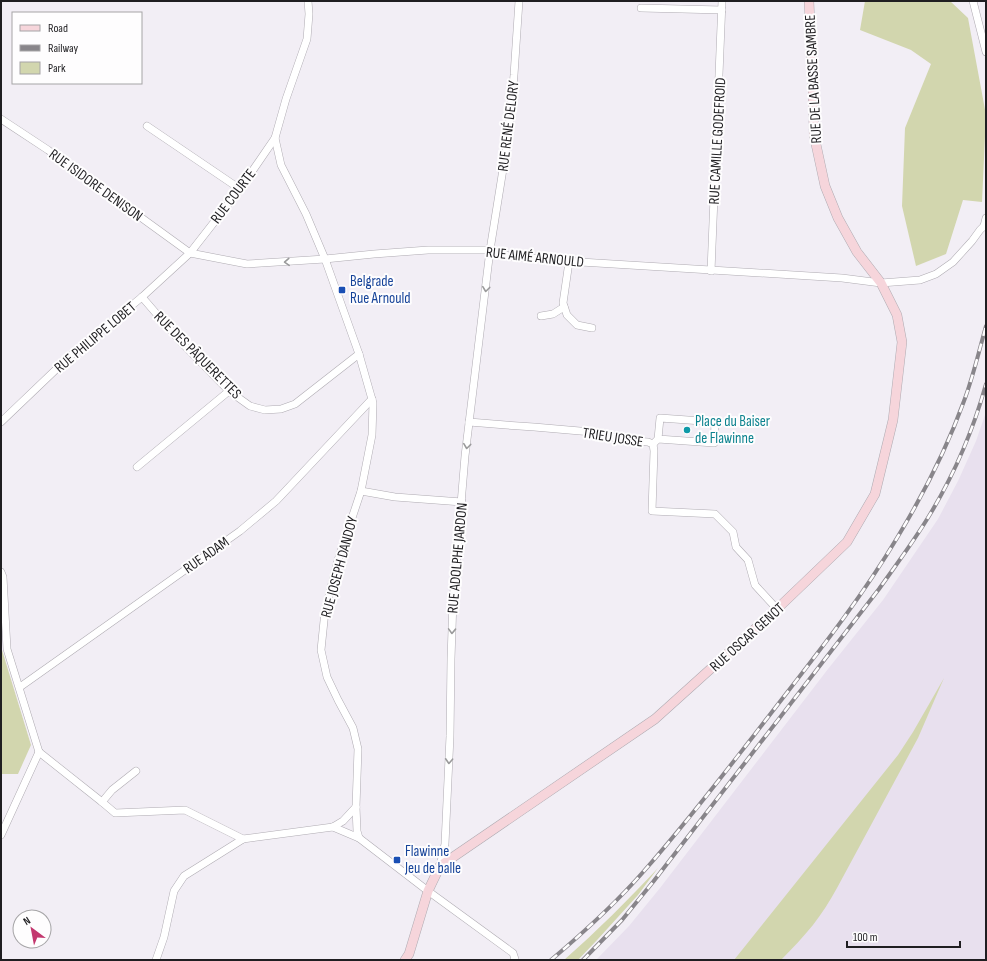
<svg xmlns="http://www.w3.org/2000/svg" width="987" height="961" viewBox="0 0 987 961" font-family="'Sofia Sans Condensed',sans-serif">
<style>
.built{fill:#e8e0ee}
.green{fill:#d2d6ae}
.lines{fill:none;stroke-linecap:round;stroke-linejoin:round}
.street-casing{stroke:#afabb2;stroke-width:8}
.secondary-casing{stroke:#afabb2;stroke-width:10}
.street{stroke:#fff;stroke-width:7}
.secondary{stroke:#f6d5db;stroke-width:9}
.rail-casing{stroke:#88858a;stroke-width:4}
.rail{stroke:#fefdfe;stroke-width:2.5;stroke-dasharray:8;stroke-linecap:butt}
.oneway{stroke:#9a9a9b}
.transit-dot{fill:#1a4fb4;stroke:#fefdfe;stroke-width:1.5}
.culture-dot{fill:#0f9aa8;stroke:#fefdfe;stroke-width:1.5}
.labels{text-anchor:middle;stroke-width:4;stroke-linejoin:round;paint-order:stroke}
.street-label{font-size:15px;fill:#1f1e21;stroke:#fefdfe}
.transit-label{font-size:15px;fill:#164399;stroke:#fefdfe;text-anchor:start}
.culture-label{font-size:15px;fill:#0d838f;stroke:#fefdfe;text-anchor:start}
</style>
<rect width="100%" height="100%" fill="#f2eef5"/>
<path class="built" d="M 986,412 L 986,960 L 596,960 L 629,926 L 660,888 L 828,669 L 883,600 L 938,519 L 958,481 L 976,441 Z"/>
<g class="green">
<path d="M 865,1 L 950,1 L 968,18 L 986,115 L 982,202 L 963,200 L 946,254 L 916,266 L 902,206 L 905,128 L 931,64 L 911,50 L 860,30 Z"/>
<path d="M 1,642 L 2,650 L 31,745 L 18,774 L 1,774 Z"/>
<path d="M 944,678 L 918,738 L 837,888 C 830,901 822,913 813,925 C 803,937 792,949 781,960 L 734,960 L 898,755 L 913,732 Z"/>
<path d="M 658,868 L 638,895 L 598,939 L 578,960 L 564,960 C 597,931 628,900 658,868 Z"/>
</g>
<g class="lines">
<defs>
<g id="street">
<path d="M 308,1 L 309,14 L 307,39 L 286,99 L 275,138 L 281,165 L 306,214 L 325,259 L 359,354 L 373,403 L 372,435 L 361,491 L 338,560 L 325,611 L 321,650 L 327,677 L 338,700 L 353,728 L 358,749 L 356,807 L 357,831 L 359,838 L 428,891 L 513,953 L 515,959 L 514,960"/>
<path d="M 973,1 L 986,52"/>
<path d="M 641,8 L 722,10"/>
<path d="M 1,119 L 48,150 L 190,253 L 247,264 L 325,259 L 374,254 L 428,250 L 490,250 L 509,256 L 564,261 L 842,278 L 881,283 L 920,280 L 936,274 L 953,262 L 972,241 L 980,230 L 984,226 L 986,227"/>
<path d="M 147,126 L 240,189"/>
<path d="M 984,226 L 986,218"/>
<path d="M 569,262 L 563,303 L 567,315 L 577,325 L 592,328"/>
<path d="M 711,271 L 722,1"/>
<path d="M 142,297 L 179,340 L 229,391 L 250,406 L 265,410 L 281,409 L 295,404 L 359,354"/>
<path d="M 541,316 L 553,314 L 564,307"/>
<path d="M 1,422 L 69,357 L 142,297 L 190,253 L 240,189 L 275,138"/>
<path d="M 469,422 L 506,425 L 534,427 L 603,433 L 620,440 L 648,442 L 653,444 L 654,451 L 652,511 L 715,514 L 733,532 L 736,547 L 748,560 L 755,585 L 777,609"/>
<path d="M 653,444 L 658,439 L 714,443 L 715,424 L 702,421 L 660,418 L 658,439"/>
<path d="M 137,467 L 229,391"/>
<path d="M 361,491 L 395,497 L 462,502"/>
<path d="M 1,572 L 3,577 L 7,649 L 39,752"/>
<path d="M 20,687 L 240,531 L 276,501 L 372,399"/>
<path d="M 39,752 L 102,802 L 115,813 L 185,810 L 243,839"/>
<path d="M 102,802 L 112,790 L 136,771"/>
<path d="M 333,827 L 359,838"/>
<path d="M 1,835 L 39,752"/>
<path d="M 440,866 L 445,844 L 450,736 L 451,659 L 453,600 L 465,456 L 490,250 L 508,138 L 514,75 L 519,1"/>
<path d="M 156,960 L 164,937 L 174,891 L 184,876 L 243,839 L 333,827 L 343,821 L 356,807"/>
</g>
<path id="secondary" d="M 405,960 L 409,954 L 428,891 L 440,866 L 655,719 L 777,609 L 847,542 L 875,494 L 893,420 L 902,342 L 897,315 L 881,283 L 857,252 L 838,218 L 825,186 L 814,135 L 813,90 L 809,1"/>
</defs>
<use href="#street" class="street-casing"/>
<use href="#secondary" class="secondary-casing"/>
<use href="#street" class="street"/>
<use href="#secondary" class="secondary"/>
<defs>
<g id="rail">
<path d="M 551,960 C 583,933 617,902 644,871 C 683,827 719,780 755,734 C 804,670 856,607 897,538 C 923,495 947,448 964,401 C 973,377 979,351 986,326"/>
<path d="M 583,960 L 622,920 L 653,882 L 879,589 C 896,565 914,541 929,516 C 954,475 973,431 986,384"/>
</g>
</defs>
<use href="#rail" class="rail-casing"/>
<use href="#rail" class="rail"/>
</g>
<defs><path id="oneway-chevron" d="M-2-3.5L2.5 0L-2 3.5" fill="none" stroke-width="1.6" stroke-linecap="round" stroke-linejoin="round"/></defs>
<g class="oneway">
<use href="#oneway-chevron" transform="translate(287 262) rotate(177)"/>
<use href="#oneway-chevron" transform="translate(486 289) rotate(97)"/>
<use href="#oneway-chevron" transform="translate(467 446) rotate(97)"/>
<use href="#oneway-chevron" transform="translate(452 631) rotate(92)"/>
<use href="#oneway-chevron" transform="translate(449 761) rotate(93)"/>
</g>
<g class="transit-dot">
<rect x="338" y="286" width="8" height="8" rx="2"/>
<rect x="393" y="856" width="8" height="8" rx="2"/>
</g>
<circle class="culture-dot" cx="687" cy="430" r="4"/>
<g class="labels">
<g class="street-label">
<text transform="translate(813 79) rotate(-93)" y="5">RUE DE LA BASSE SAMBRE</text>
<text transform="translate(508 126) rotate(-83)" y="5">RUE RENÉ DELORY</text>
<text transform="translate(717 141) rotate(-87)" y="5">RUE CAMILLE GODEFROID</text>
<text transform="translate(96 185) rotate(36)" y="5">RUE ISIDORE DENISON</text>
<text transform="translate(233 196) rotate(-53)" y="5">RUE COURTE</text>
<text transform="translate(535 257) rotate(6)" y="5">RUE AIMÉ ARNOULD</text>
<text transform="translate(95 337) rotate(-40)" y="5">RUE PHILIPPE LOBET</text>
<text transform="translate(198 355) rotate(45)" y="5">RUE DES PÂQUERETTES</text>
<text transform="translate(613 437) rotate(9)" y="5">TRIEU JOSSE</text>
<text transform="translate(206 555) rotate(-35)" y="5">RUE ADAM</text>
<text transform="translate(457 558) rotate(-85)" y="5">RUE ADOLPHE JARDON</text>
<text transform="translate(339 567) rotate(-75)" y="5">RUE JOSEPH DANDOY</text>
<text transform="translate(747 637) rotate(-42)" y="5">RUE OSCAR GENOT</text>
</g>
<g class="transit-label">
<text x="350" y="286">Belgrade<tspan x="350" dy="17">Rue Arnould</tspan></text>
<text x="405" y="856">Flawinne<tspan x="405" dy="17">Jeu de balle</tspan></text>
</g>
<g class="culture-label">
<text x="695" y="426">Place du Baiser<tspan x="695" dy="17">de Flawinne</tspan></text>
</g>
</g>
<rect width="987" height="961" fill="none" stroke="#1f1e21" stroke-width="4"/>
<rect x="12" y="12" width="130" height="72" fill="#fefdfe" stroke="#a5a4a6"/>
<rect x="20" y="25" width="20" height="6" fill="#f6d5db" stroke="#a5a4a6"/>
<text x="48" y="32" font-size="12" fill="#1f1e21">Road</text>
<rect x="20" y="45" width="20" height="6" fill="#88858a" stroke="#a5a4a6"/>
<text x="48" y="52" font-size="12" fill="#1f1e21">Railway</text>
<rect x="20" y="62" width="20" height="12" fill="#d2d6ae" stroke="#a5a4a6"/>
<text x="48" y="72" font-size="12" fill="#1f1e21">Park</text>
<g transform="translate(32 929) rotate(328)"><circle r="19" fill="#fefdfe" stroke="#a5a4a6"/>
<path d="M0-3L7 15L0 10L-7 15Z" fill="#c3386f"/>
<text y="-6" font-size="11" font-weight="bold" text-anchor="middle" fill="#1f1e21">N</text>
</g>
<path d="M847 941v6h113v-6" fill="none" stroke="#1f1e21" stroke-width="2"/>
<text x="853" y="941" font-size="12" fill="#1f1e21" stroke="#fefdfe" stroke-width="3" paint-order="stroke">100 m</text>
</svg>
